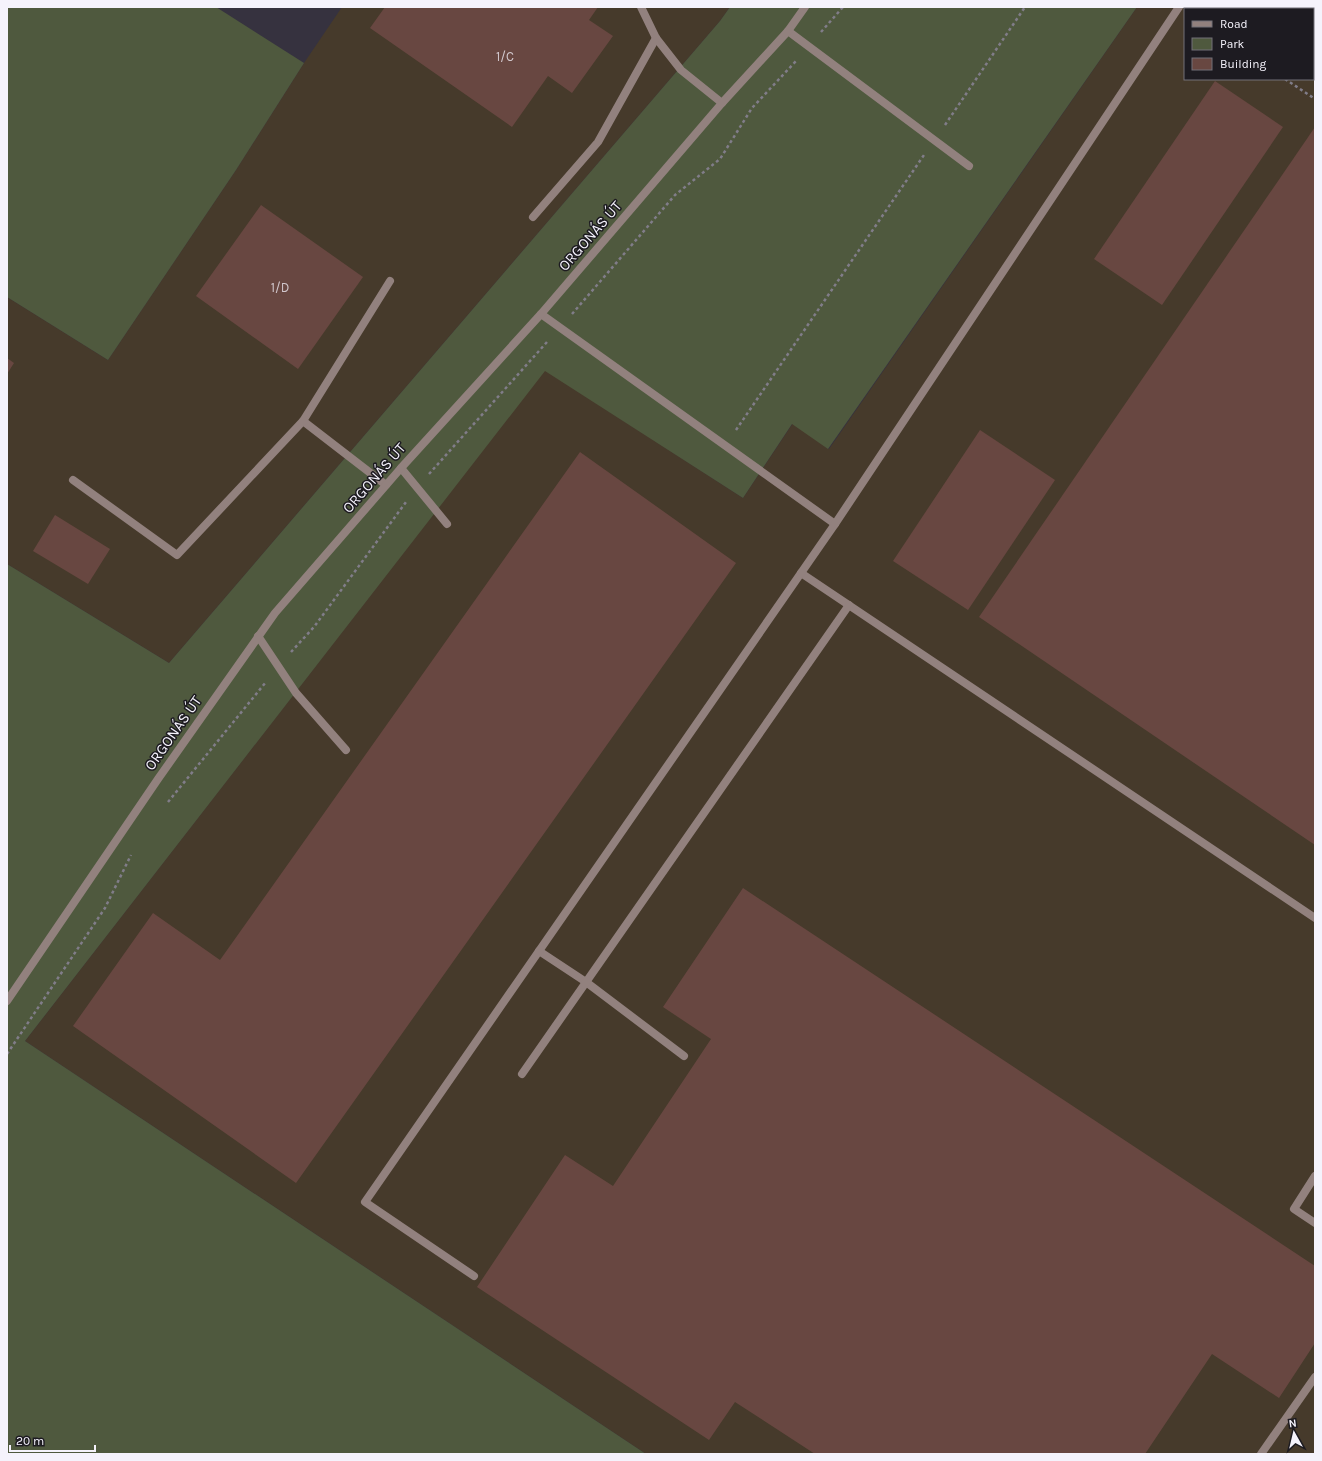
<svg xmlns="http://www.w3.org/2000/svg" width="1322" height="1461" viewBox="0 0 1322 1461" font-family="Karla,sans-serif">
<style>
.industrial{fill:#463a2b;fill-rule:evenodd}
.green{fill:#4f593e}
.building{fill:#684741}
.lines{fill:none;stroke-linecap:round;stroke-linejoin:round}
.path{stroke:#817d89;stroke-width:2.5;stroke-dasharray:3 3;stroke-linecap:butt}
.lane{stroke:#92817e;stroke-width:8}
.street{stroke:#92817e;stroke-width:8}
.labels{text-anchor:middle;stroke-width:3;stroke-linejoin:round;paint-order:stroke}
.number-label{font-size:13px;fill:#d2c8cd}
.street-label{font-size:15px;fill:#f5f3fc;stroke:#1d1b21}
</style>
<rect width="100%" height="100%" fill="#36323f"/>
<g class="industrial">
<path d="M 342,7 L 730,7 L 720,21 L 169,663 L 7,564 L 7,297 L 108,360 L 236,170 L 304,63 Z"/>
<path d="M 1137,7 L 1315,7 L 1315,1454 L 646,1454 L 25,1041 L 545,370 L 743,498 L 793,423 L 829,449 ZM 1185,9 L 1313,9 L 1313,79 L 1185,79 Z"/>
</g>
<g class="green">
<path d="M 7,7 L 216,7 L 304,63 L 236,170 L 108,360 L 7,297 Z"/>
<path d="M 730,7 L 1137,7 L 828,449 L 792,424 L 743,498 L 545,371 L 25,1041 L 646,1454 L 7,1454 L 7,564 L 169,663 L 720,21 Z"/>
</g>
<g class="building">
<path d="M 385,7 L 598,7 L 589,20 L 613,36 L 572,93 L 548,76 L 512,127 L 370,28 Z"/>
<path d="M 1215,81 L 1283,127 L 1162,305 L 1094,259 Z"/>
<path d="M 1315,127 L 1315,845 L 979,617 Z"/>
<path d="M 261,205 L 363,277 L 298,369 L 196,296 Z"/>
<path d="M 7,358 L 14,363 L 7,374 Z"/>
<path d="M 980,430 L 1055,480 L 968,610 L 893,561 Z"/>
<path d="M 580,452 L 736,563 L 296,1183 L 73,1026 L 153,913 L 220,960 Z"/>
<path d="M 55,515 L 110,549 L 88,584 L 33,551 Z"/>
<path d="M 743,888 L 1315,1266 L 1315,1343 L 1279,1398 L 1212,1354 L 1145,1454 L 815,1454 L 735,1402 L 709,1440 L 477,1287 L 565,1155 L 613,1186 L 711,1039 L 663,1007 Z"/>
</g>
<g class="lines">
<g class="path">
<path d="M 1313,16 L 1315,13"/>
<path d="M 821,32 L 843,7"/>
<path d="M 1285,79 L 1315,99"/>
<path d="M 945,125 L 1025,7"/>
<path d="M 572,314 L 675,195 L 720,159 L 752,108 L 797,60"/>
<path d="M 736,430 L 924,155"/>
<path d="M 429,474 L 547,342"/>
<path d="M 291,652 L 314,627 L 406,502"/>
<path d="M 168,802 L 266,682"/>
<path d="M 7,1054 L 105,908 L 131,855"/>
</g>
<g class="lane">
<path d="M 641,7 L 656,38 L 681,70 L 722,103"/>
<path d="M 788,31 L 969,166"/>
<path d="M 533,217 L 598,142 L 656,38"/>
<path d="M 541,314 L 835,524"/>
<path d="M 303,421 L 386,485"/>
<path d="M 401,468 L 447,524"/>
<path d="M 73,480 L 177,555 L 303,421 L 390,281"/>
<path d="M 801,573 L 1315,918"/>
<path d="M 258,636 L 296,693 L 346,750"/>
<path d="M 539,951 L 586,982 L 684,1056"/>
<path d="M 522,1074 L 849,605"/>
<path d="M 1315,1176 L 1294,1209 L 1315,1223"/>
<path d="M 474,1276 L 365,1202 L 835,524 L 1179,7"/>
<path d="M 1261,1454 L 1315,1377"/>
</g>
<path class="street" d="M 7,1001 L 158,779 L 275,613 L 401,468 L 541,314 L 722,103 L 788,31 L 805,7"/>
</g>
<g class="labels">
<g class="number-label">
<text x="505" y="61">1/C</text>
<text x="280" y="292">1/D</text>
</g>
<g class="street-label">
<text transform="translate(590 236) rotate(-49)" y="5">ORGONÁS ÚT</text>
<text transform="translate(374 478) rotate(-49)" y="5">ORGONÁS ÚT</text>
<text transform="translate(173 733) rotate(-55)" y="5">ORGONÁS ÚT</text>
</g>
</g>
<rect width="1322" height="1461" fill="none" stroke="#f5f3fc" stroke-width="16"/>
<rect x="1184" y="8" width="130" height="72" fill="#1d1b21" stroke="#737179"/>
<rect x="1192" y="21" width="20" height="6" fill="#92817e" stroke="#737179"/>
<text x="1220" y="28" font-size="12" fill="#f5f3fc">Road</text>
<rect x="1192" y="38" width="20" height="12" fill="#4f593e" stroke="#737179"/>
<text x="1220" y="48" font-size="12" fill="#f5f3fc">Park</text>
<rect x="1192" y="58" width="20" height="12" fill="#684741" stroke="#737179"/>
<text x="1220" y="68" font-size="12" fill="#f5f3fc">Building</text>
<g transform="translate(1294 1433) rotate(352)" stroke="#1d1b21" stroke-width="3" paint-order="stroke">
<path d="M0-3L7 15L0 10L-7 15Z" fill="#f5f3fc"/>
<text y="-6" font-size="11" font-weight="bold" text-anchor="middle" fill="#f5f3fc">N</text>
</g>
<path d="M10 1445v6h85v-6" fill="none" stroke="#f5f3fc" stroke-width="2"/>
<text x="16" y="1445" font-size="12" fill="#f5f3fc" stroke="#1d1b21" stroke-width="3" paint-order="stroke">20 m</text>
</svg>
